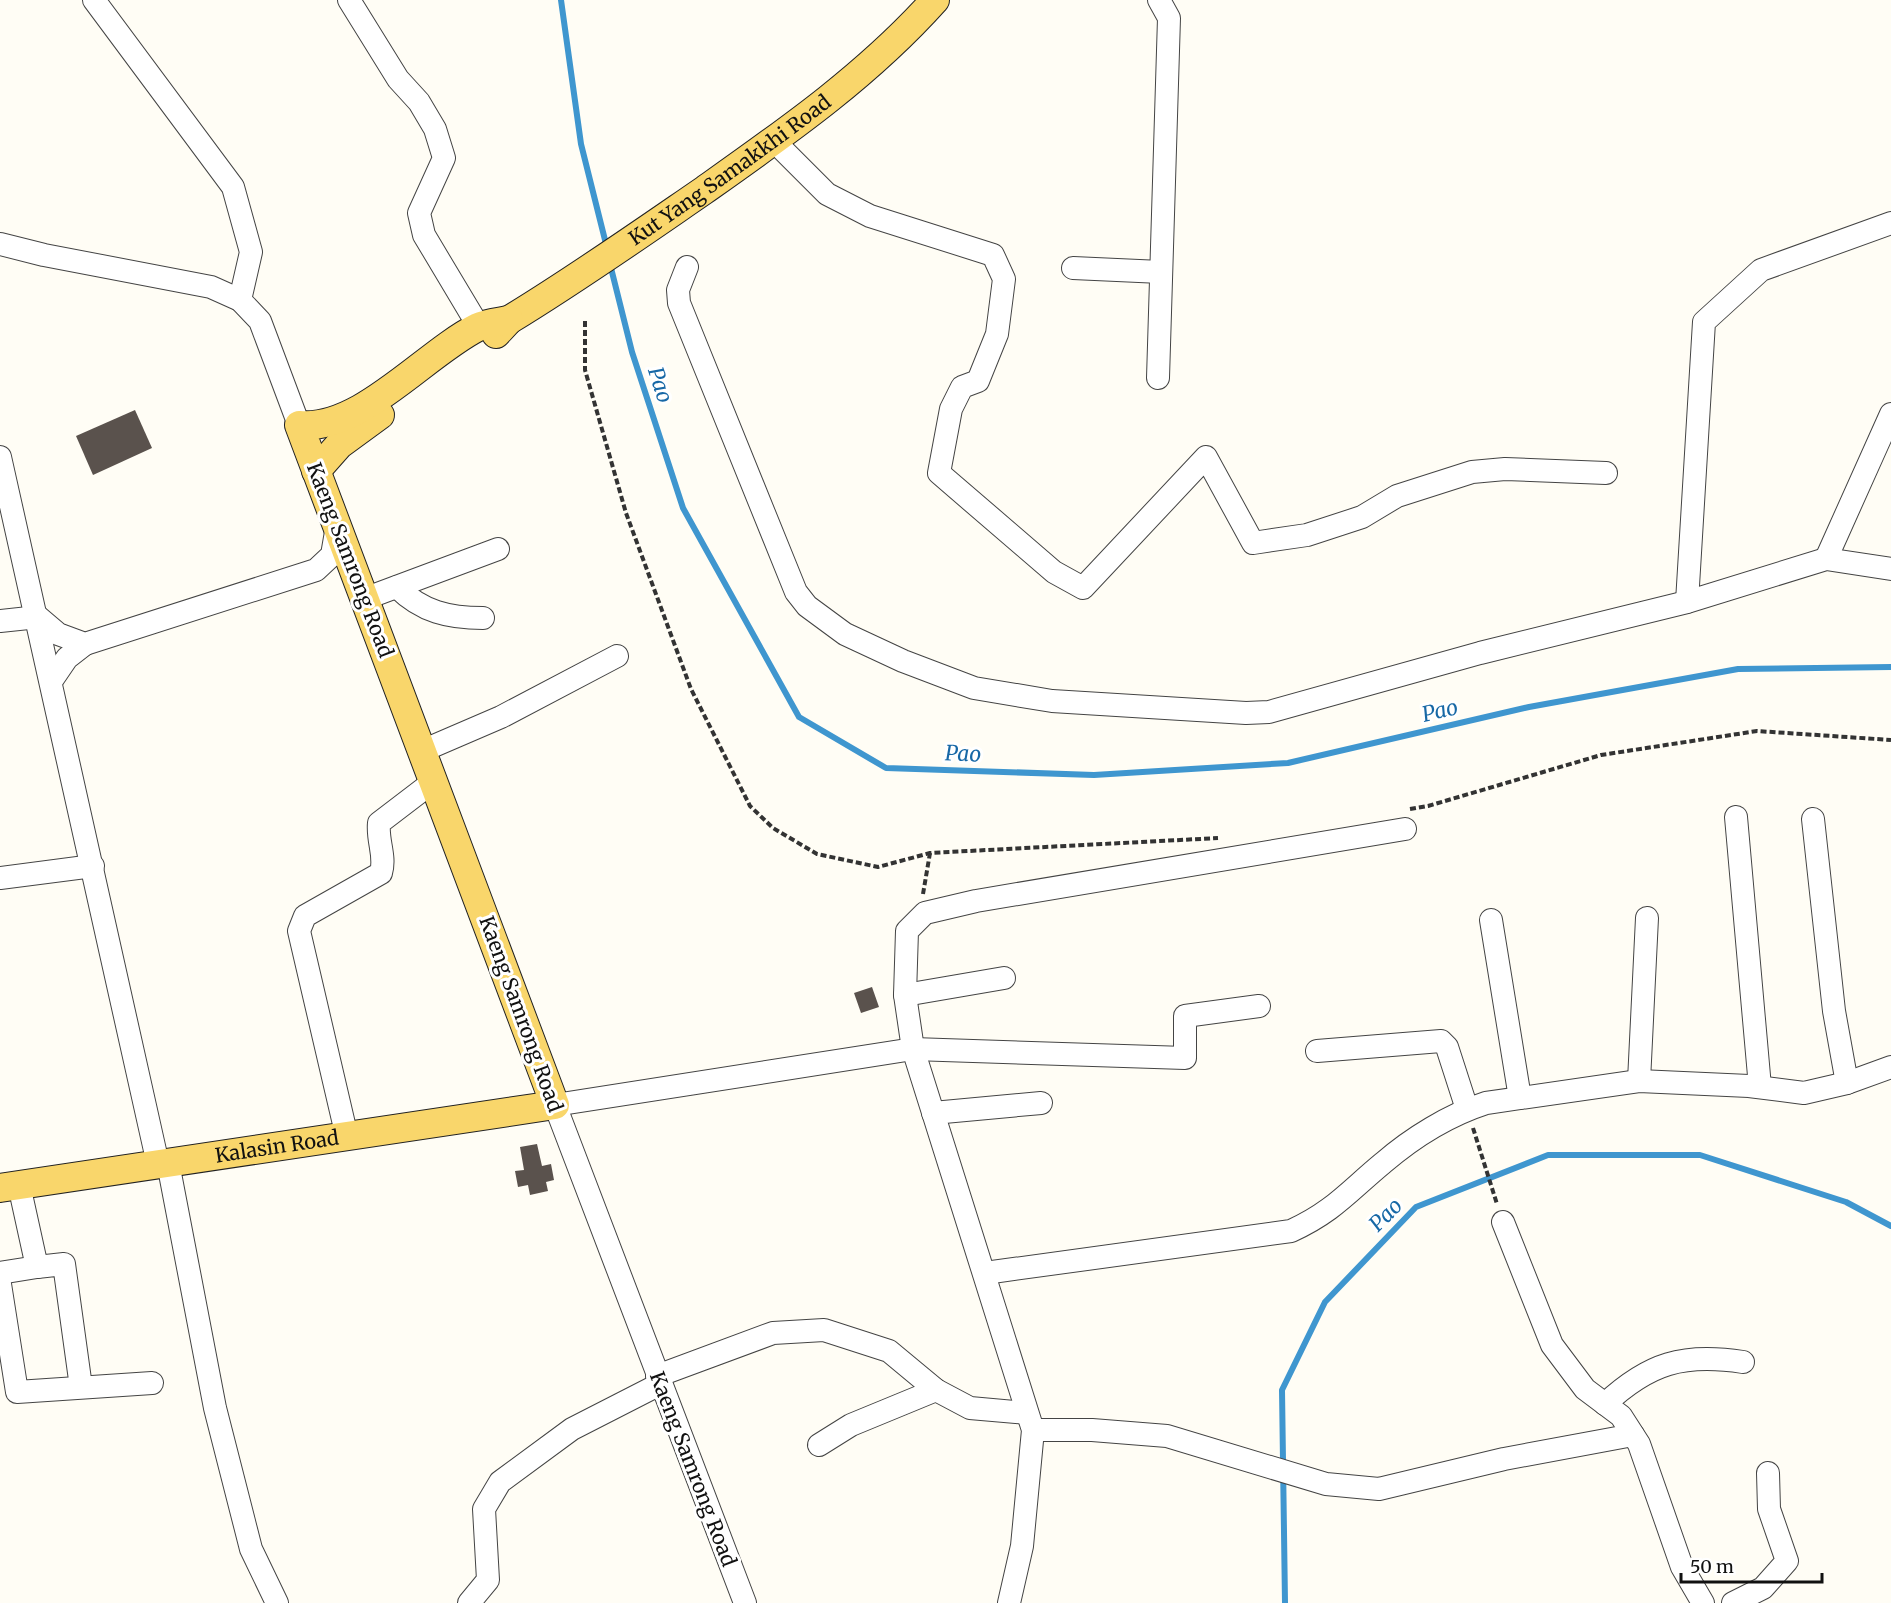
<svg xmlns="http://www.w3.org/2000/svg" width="1891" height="1603" viewBox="0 0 1891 1603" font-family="Merriweather,serif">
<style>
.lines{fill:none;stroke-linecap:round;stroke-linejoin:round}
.stream{stroke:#3f96cf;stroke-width:6}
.building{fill:#5a524d}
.minor-casing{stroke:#444;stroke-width:24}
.major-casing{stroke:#222;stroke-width:30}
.path{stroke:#333;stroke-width:4;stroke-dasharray:6 3;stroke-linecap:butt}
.minor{stroke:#fff;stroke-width:22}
.major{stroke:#f9d66b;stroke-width:28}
.labels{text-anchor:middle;stroke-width:6;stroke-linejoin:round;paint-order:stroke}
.street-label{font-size:20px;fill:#111;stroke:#fff}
.water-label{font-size:21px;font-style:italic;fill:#1768a6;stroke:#fff}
</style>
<rect width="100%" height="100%" fill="#fffdf5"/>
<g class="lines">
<g class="stream">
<path d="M 561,0 L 581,144 L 607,248"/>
<path d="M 610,264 L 632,352 L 683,508 L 799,717 L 886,768 L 1094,775 L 1288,763 L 1529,707 L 1738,669 L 1891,667"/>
<path d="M 1285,1603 L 1282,1390 L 1325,1302 L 1416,1207 L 1548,1155 L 1700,1155 L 1846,1202 L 1891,1226"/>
</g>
</g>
<g class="building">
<path d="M 135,410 L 152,448 L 93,475 L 76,436 Z"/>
<path d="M 872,987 L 879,1007 L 861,1013 L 854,993 Z"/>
<path d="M 537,1144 L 542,1166 L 551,1164 L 554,1180 L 546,1182 L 548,1191 L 530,1195 L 528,1185 L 518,1187 L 515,1171 L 524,1170 L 520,1147 Z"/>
</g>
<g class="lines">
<defs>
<g id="minor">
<path d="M 94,0 L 233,187 L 251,252 L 240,300"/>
<path d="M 349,0 L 398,79 L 419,102 L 435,129 L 444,158 L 419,213 L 424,235 L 479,327"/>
<path d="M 774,141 L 827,194 L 870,216 L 993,255 L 1004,279 L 997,334 L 978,381 L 962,387 L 951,409 L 939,473 L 1054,572 L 1083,588 L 1206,457 L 1253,543 L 1307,535 L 1362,517 L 1397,496 L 1472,472 L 1505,469 L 1606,473"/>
<path d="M 0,244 L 44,255 L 211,287 L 240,300 L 260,321 L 299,425"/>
<path d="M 687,267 L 678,290 L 679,303 L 796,592 L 807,606 L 845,634 L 903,661 L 974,688 L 1052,701 L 1246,713 L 1269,712 L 1480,653 L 1687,602 L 1826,559 L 1891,569"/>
<path d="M 1073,268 L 1161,272"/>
<path d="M 1158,378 L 1169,18 L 1159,0"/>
<path d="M 0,457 L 158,1164"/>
<path d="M 1826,559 L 1891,414"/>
<path d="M 397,587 C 422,612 449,618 483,618"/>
<path d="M 364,599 L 498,549"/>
<path d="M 1687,602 L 1704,322 L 1761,270 L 1891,223"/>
<path d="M 0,621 L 38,617 L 58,634 L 85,644 L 316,570 L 332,555 L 337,526"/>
<path d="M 52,680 L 67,658 L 85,644"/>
<path d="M 422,751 L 501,717 L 617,656"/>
<path d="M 1736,817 L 1760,1087"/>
<path d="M 1813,819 L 1834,1011 L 1847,1083"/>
<path d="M 0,878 L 93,866"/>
<path d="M 1491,920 L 1520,1098"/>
<path d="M 905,995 L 1004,978"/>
<path d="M 1317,1051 L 1441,1041 L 1447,1047 L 1467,1109"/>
<path d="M 1639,1081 L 1647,918"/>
<path d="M 933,1113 L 1041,1103"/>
<path d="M 347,1137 L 299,931 L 305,916 L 381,873 C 386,856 377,841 379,823 L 434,781"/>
<path d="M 168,1163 L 215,1408 L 251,1549 L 277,1603"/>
<path d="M 19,1185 L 37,1267 L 64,1264 L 81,1387"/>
<path d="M 1503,1222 L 1552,1345 L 1585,1389 L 1621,1416 L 1639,1444 L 1682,1567 L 1703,1603"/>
<path d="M 0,1273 L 37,1267"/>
<path d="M 985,1273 L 1291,1231 C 1333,1212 1349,1191 1383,1163 C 1412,1138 1449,1115 1486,1103 L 1639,1081 L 1749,1086 L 1804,1093 L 1847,1083 L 1891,1067"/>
<path d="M 0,1284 L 17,1392 L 152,1383"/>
<path d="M 657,1376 L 773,1333 L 824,1330 L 889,1351 L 936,1390 L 970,1408 L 1027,1413"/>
<path d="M 1605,1404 C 1649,1363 1683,1353 1743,1362"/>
<path d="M 1033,1430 L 1092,1430 L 1167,1436 L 1326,1484 L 1379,1489 L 1504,1459 L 1633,1435"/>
<path d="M 819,1445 L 851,1425 L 936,1390"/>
<path d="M 469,1603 L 488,1580 L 484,1509 L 500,1482 L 572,1429 L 660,1384"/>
<path d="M 745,1603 L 555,1105 L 913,1049 L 1185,1058 L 1185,1016 L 1259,1006"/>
<path d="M 1009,1603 L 1022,1546 L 1033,1430 L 913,1049 L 905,995 L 907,931 L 925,913 L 976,901 L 1405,829"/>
<path d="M 1733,1603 L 1763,1588 L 1787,1561 L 1769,1509 L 1768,1473"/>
</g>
<g id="major">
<path id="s1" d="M 496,334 L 509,320 C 575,280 639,235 703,191 C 785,133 867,76 935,0"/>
<path d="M 316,471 L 339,445 L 380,415"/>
<path id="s2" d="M 0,1188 L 555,1105 L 299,425 C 361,431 424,354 478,327 C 486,323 499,322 509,320"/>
</g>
</defs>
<use href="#minor" class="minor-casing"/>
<use href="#major" class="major-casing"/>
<g class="path">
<path d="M 585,321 L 585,370 L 626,513 L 691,689 L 750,806 L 773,828 L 817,854 L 878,867 L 930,853 L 1218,838"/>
<path d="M 1410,809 L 1428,806 L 1601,755 L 1757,731 L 1891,740"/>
<path d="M 923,894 L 930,853"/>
<path d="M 1473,1128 L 1497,1204"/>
</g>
<use href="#minor" class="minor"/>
<use href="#major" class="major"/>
</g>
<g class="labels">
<g class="street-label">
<text dy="7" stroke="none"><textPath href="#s1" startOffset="286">Kut Yang Samakkhi Road</textPath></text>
<text transform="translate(350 560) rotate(69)" y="7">Kaeng Samrong Road</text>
<text transform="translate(521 1014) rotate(70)" y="7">Kaeng Samrong Road</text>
<text dy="7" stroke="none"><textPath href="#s2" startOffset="280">Kalasin Road</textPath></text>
<text transform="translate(693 1469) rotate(69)" y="7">Kaeng Samrong Road</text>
</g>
<g class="water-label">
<text transform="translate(660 385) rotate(72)" y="7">Pao</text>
<text transform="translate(1440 711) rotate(-13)" y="7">Pao</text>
<text transform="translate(963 754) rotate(2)" y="7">Pao</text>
<text transform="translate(1386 1215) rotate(-45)" y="7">Pao</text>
</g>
</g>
<path d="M1681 1573v9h141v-9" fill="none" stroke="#111111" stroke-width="3"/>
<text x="1690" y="1573" font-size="18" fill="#111111" stroke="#ffffff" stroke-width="4.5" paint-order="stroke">50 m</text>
</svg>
